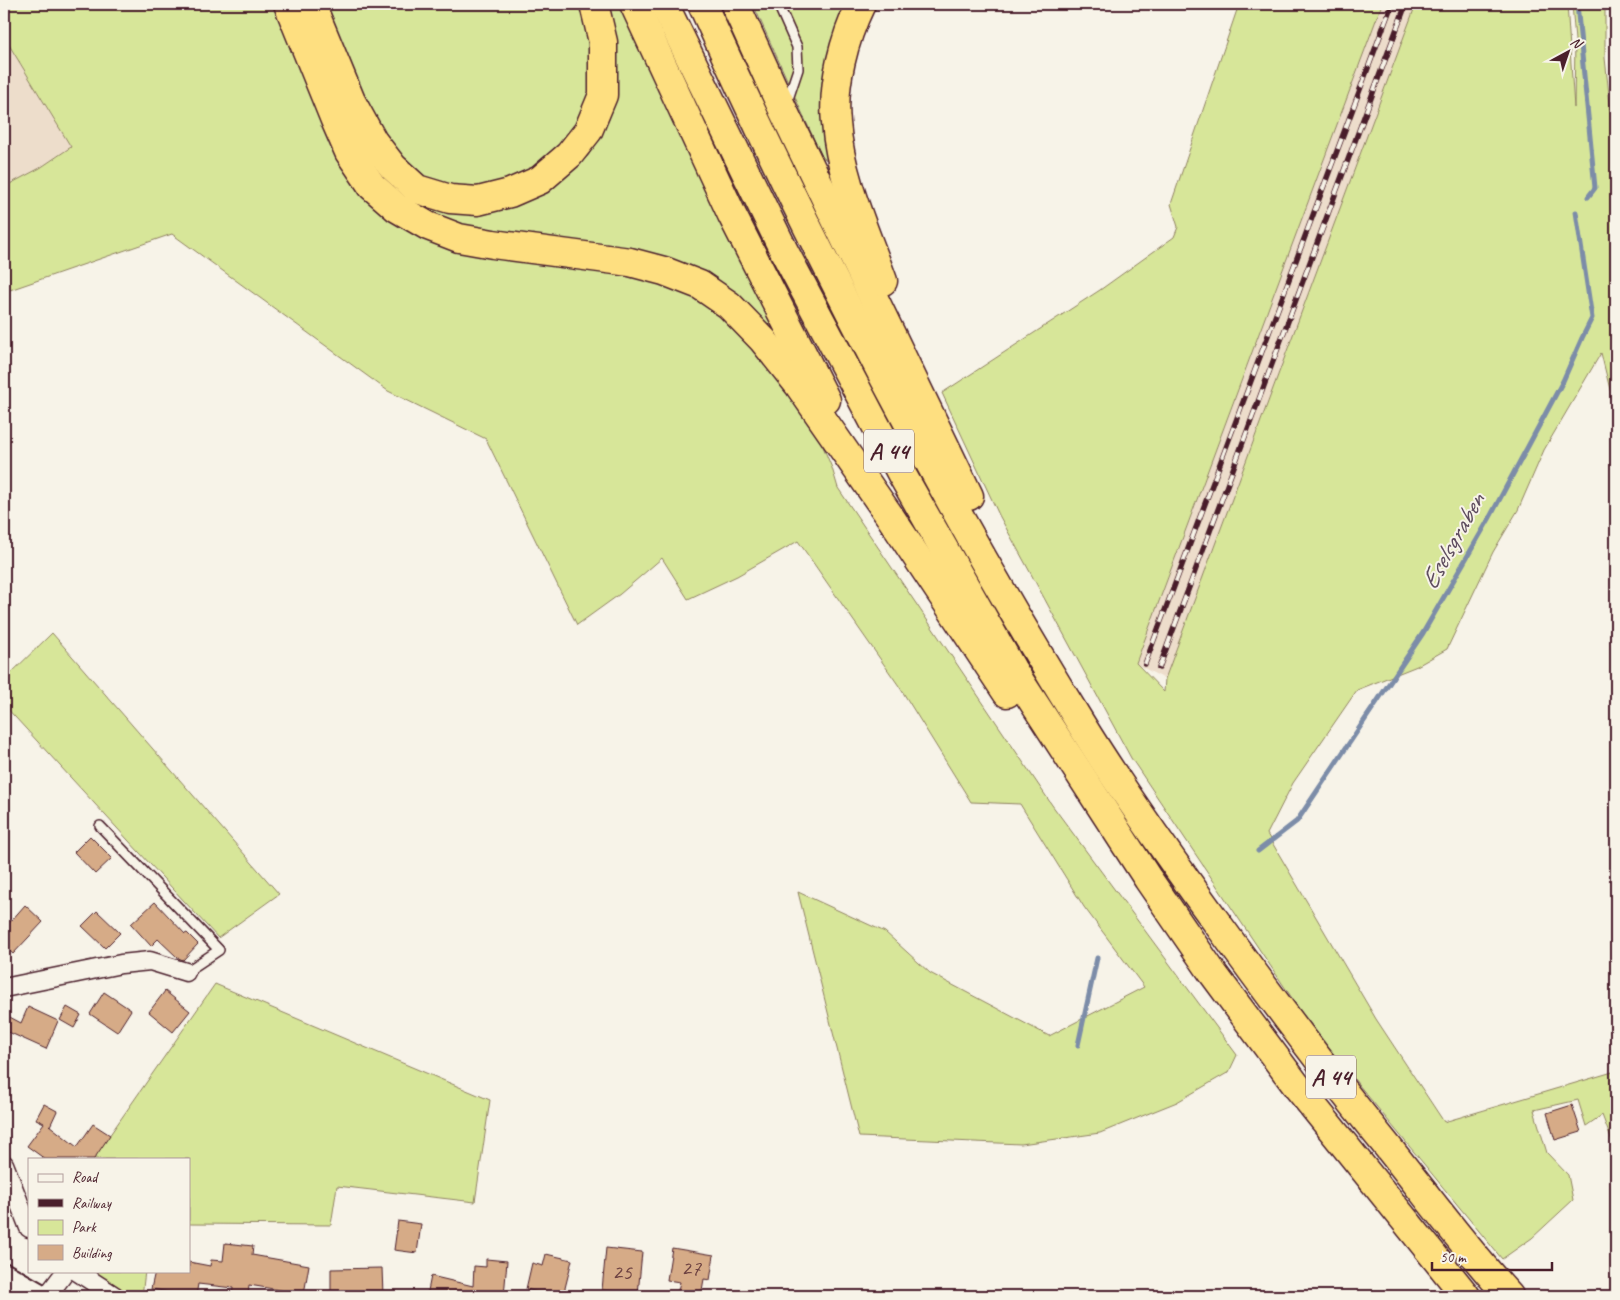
<svg xmlns="http://www.w3.org/2000/svg" width="1620" height="1300" viewBox="0 0 1620 1300" font-family="Caveat,sans-serif">
<style>
.built{fill:#edddcb}
.green{fill:#d7e699;stroke:#908262}
.lines{fill:none;stroke-linecap:round;stroke-linejoin:round}
.stream{stroke:#7b8ca8;stroke-width:5}
.building{fill:#d6ab87;stroke:#4a1f2b}
.lane-casing{stroke:#4a1f2b;stroke-width:12}
.street-casing{stroke:#4a1f2b;stroke-width:21}
.secondary-casing{stroke:#4a1f2b;stroke-width:29}
.highway-casing{stroke:#4a1f2b;stroke-width:31}
.lane{stroke:#f7f3e8;stroke-width:9}
.street{stroke:#f7f3e8;stroke-width:18}
.secondary{stroke:#f7f3e8;stroke-width:25}
.highway{stroke:#fedf80;stroke-width:28}
.rail-casing{stroke:#4a1f2b;stroke-width:5.5}
.rail{stroke:#f7f3e8;stroke-width:4;stroke-dasharray:11;stroke-linecap:butt}
.labels{text-anchor:middle;stroke-width:4;stroke-linejoin:round;paint-order:stroke}
.number-label{font-size:22px;fill:#6d4242}
.shield{fill:#f7f3e8;stroke:#7e5f64;stroke-width:1}
.shield-label{font-size:24px;font-weight:bold;fill:#4a1f2b}
.water-label{font-size:26px;font-style:italic;fill:#5e4c5f;stroke:#f7f3e8}
</style>
<rect width="100%" height="100%" fill="#f7f3e8"/>
<filter id="ink" filterUnits="userSpaceOnUse"><feTurbulence type="fractalNoise" baseFrequency=".02" numOctaves="2"/><feDisplacementMap in="SourceGraphic" scale="10" xChannelSelector="R" yChannelSelector="G"/><feConvolveMatrix kernelMatrix="1 2 1 2 8 2 1 2 1" color-interpolation-filters="sRGB"/></filter>
<g filter="url(#ink)">
<g class="built">
<path d="M 1382,4 L 1416,4 L 1165,679 L 1136,664 Z"/>
<path d="M 4,40 L 6,40 L 71,147 L 40,168 L 4,187 Z"/>
</g>
<g class="green">
<path d="M 4,4 L 279,4 L 392,195 L 371,159 L 479,209 L 522,204 L 557,182 L 588,156 L 609,119 L 616,73 L 607,4 L 621,4 L 772,325 L 832,468 L 838,488 L 1052,805 L 1237,1055 L 1229,1072 L 1177,1102 L 1100,1133 L 1021,1144 L 859,1137 L 798,892 L 885,932 L 930,973 L 1049,1036 L 1144,987 L 1084,907 L 1020,804 L 971,802 L 899,686 L 798,541 L 737,576 L 688,599 L 662,558 L 620,594 L 577,625 L 486,439 L 388,391 L 172,234 L 4,292 L 4,187 L 40,168 L 71,147 L 6,40 L 4,40 Z"/>
<path d="M 319,4 L 586,4 L 595,44 L 588,110 L 546,164 L 487,190 L 420,182 L 369,120 Z"/>
<path d="M 753,4 L 851,4 L 833,164 L 822,157 Z"/>
<path d="M 1239,4 L 1382,4 L 1136,663 L 1164,692 L 1165,679 L 1416,4 L 1567,4 L 1574,108 L 1575,40 L 1572,4 L 1605,4 L 1605,58 L 1616,159 L 1616,414 L 1601,353 L 1544,450 L 1518,510 L 1493,552 L 1447,649 L 1417,666 L 1357,690 L 1293,783 L 1267,834 L 1376,1019 L 1444,1122 L 1616,1071 L 1616,1142 L 1613,1144 L 1602,1115 L 1586,1126 L 1578,1100 L 1534,1110 L 1547,1153 L 1568,1175 L 1573,1200 L 1532,1238 L 1502,1259 L 1335,1056 L 1302,1013 L 1131,758 L 999,515 L 942,393 L 1100,290 L 1174,237 L 1178,227 L 1171,204 Z"/>
<path d="M 52,633 L 279,894 L 218,938 L 4,705 L 4,680 Z"/>
<path d="M 215,984 L 490,1100 L 475,1202 L 337,1186 L 331,1225 L 189,1224 L 189,1159 L 93,1159 Z"/>
<path d="M 76,1271 L 145,1271 L 142,1296 L 115,1296 Z"/>
</g>
<g class="lines">
<g class="stream">
<path d="M 1577,4 L 1595,188 L 1588,197"/>
<path d="M 1258,851 L 1297,821 L 1423,633 L 1489,519 L 1563,381 L 1582,338 L 1592,318 L 1576,212"/>
<path d="M 1078,1045 L 1097,958"/>
</g>
</g>
<g class="building">
<path d="M 90,836 L 112,858 L 95,874 L 74,852 Z"/>
<path d="M 155,902 L 185,934 L 187,933 L 198,944 L 183,960 L 178,958 L 158,939 L 151,946 L 131,924 Z"/>
<path d="M 25,905 L 43,922 L 13,954 L 4,946 L 4,929 Z"/>
<path d="M 97,911 L 120,933 L 105,948 L 82,926 Z"/>
<path d="M 165,991 L 190,1011 L 173,1032 L 149,1012 Z"/>
<path d="M 104,992 L 131,1010 L 117,1032 L 90,1014 Z"/>
<path d="M 28,1007 L 58,1021 L 46,1049 L 4,1030 L 4,1014 L 21,1023 Z"/>
<path d="M 67,1007 L 81,1015 L 74,1028 L 60,1020 Z"/>
<path d="M 44,1104 L 57,1111 L 50,1126 L 49,1125 L 77,1147 L 93,1124 L 110,1135 L 94,1159 L 45,1159 L 27,1146 L 44,1123 L 36,1119 Z"/>
<path d="M 1572,1105 L 1581,1132 L 1555,1140 L 1547,1113 Z"/>
<path d="M 398,1221 L 421,1224 L 417,1253 L 394,1250 Z"/>
<path d="M 225,1243 L 253,1246 L 252,1255 L 309,1265 L 304,1294 L 249,1285 L 248,1296 L 232,1296 L 233,1288 L 198,1284 L 196,1296 L 151,1289 L 155,1271 L 189,1271 L 189,1262 L 210,1266 L 211,1260 L 223,1261 Z"/>
<path d="M 606,1248 L 642,1252 L 638,1294 L 602,1290 Z"/>
<path d="M 672,1248 L 714,1255 L 710,1280 L 704,1279 L 701,1296 L 677,1294 L 680,1282 L 667,1280 Z"/>
<path d="M 546,1254 L 572,1260 L 563,1296 L 553,1296 L 526,1289 L 532,1263 L 543,1266 Z"/>
<path d="M 486,1259 L 507,1261 L 504,1296 L 454,1294 L 453,1296 L 427,1296 L 431,1276 L 473,1286 L 474,1266 L 486,1267 Z"/>
<path d="M 382,1268 L 383,1295 L 331,1295 L 331,1269 Z"/>
</g>
<g class="lines">
<defs>
<g id="lane">
<path d="M 778,4 L 797,47 L 798,69 L 787,102"/>
<path d="M 100,826 L 219,950 L 186,972"/>
</g>
<g id="street">
<path d="M 4,988 L 121,964 L 150,961 L 186,972"/>
<path d="M 4,1164 L 29,1228"/>
<path d="M 76,1271 L 115,1296"/>
<path d="M 47,1296 L 66,1271"/>
</g>
<path id="secondary" d="M 4,1276 L 39,1296"/>
<g id="highway">
<path d="M 288,4 L 335,120 L 349,152 L 372,186 L 397,208 L 428,226 L 459,238 L 493,244 L 630,262 L 664,271 L 700,285 L 729,305 L 763,340 L 798,384 L 889,515 L 1007,693"/>
<path d="M 311,4 L 351,101 L 373,141 L 393,167 L 417,189 L 450,199 L 478,201 L 510,193 L 540,180 L 569,155 L 588,131 L 603,95 L 603,42 L 594,4"/>
<path d="M 634,4 L 732,215 L 826,400"/>
<path d="M 664,4 L 784,251 L 901,473 L 1012,669 L 1148,879 L 1212,972 L 1296,1085 L 1466,1296"/>
<path d="M 702,4 C 814,251 938,493 1081,724 C 1124,794 1172,861 1220,927 C 1273,1000 1326,1071 1383,1141 C 1425,1193 1464,1247 1509,1296"/>
<path d="M 735,4 L 784,112 L 969,496"/>
<path d="M 861,4 C 844,39 832,84 836,123 C 840,177 865,231 883,281"/>
</g>
</defs>
<use href="#lane" class="lane-casing"/>
<use href="#street" class="street-casing"/>
<use href="#secondary" class="secondary-casing"/>
<use href="#highway" class="highway-casing"/>
<use href="#lane" class="lane"/>
<use href="#street" class="street"/>
<use href="#secondary" class="secondary"/>
<use href="#highway" class="highway"/>
<defs>
<g id="rail">
<path d="M 1145,664 L 1392,4"/>
<path d="M 1159,668 L 1406,4"/>
</g>
</defs>
<use href="#rail" class="rail-casing"/>
<use href="#rail" class="rail"/>
</g>
</g>
<g class="labels">
<g class="number-label">
<text x="691" y="1275">27</text>
<text x="622" y="1279">25</text>
</g>
<g class="shield">
<rect x="864" y="429.5" width="50" height="43" rx="4"/>
<rect x="1306" y="1055.5" width="50" height="43" rx="4"/>
</g>
<g class="shield-label">
<text x="889" y="459">A 44</text>
<text x="1331" y="1085">A 44</text>
</g>
<g class="water-label">
<text transform="translate(1452 541) rotate(-61)" y="9">Eselsgraben</text>
</g>
</g>
<rect width="1620" height="1300" fill="none" stroke="#f7f3e8" stroke-width="20"/>
<rect x="10" y="10" width="1600" height="1280" fill="none" stroke="#4a1f2b" stroke-width="2" filter="url(#ink)"/>
<rect x="28" y="1158" width="162" height="115" fill="#f7f3e8" stroke="#b29e9c"/>
<rect x="38" y="1174" width="25" height="8" fill="#f7f3e8" stroke="#b29e9c"/>
<text x="72" y="1182" font-size="15" fill="#4a1f2b">Road</text>
<rect x="38" y="1199" width="25" height="8" fill="#4a1f2b" stroke="#b29e9c"/>
<text x="72" y="1208" font-size="15" fill="#4a1f2b">Railway</text>
<rect x="38" y="1220" width="25" height="15" fill="#d7e699" stroke="#b29e9c"/>
<text x="72" y="1232" font-size="15" fill="#4a1f2b">Park</text>
<rect x="38" y="1245" width="25" height="15" fill="#d6ab87" stroke="#b29e9c"/>
<text x="72" y="1258" font-size="15" fill="#4a1f2b">Building</text>
<g transform="translate(1568 52) rotate(40)" stroke="#f7f3e8" stroke-width="4" paint-order="stroke">
<path d="M0-4L9 19L0 12L-9 19Z" fill="#4a1f2b"/>
<text y="-8" font-size="14" font-weight="bold" text-anchor="middle" fill="#4a1f2b">N</text>
</g>
<path d="M1432 1262v8h120v-8" fill="none" stroke="#4a1f2b" stroke-width="2.5"/>
<text x="1440" y="1262" font-size="15" fill="#4a1f2b" stroke="#f7f3e8" stroke-width="4" paint-order="stroke">50 m</text>
</svg>
